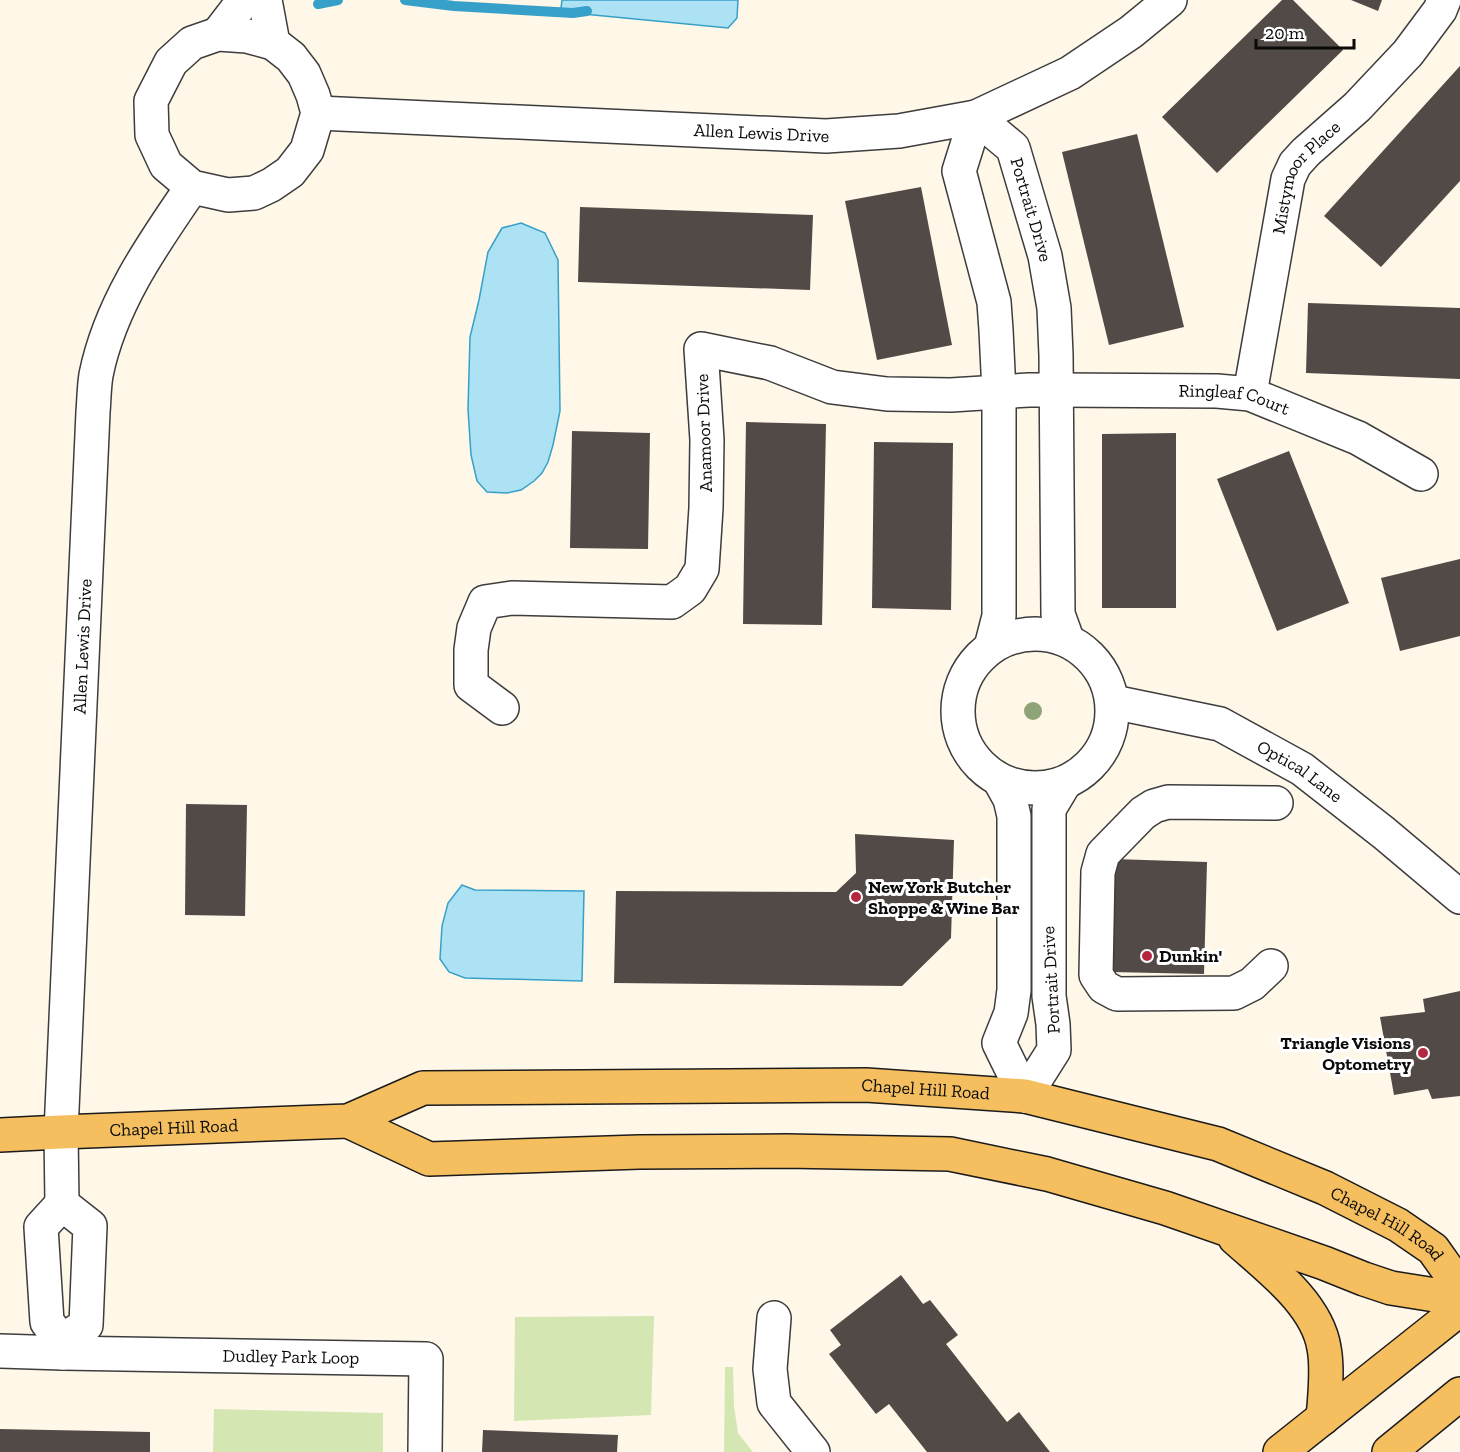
<svg xmlns="http://www.w3.org/2000/svg" width="1460" height="1452" viewBox="0 0 1460 1452" font-family="'Zilla Slab',serif">
<style>
.green{fill:#d4e7b3}
.water{fill:#ade2f4;stroke:#36a0c9;stroke-width:1.5}
.lines{fill:none;stroke-linecap:round;stroke-linejoin:round}
.stream{stroke:#36a0c9;stroke-width:10}
.building{fill:#524a47}
.minor-casing{stroke:#3d3d3d;stroke-width:36}
.major-casing{stroke:#1b1b1b;stroke-width:36}
.minor{stroke:#fff;stroke-width:33}
.major{stroke:#f5bf60;stroke-width:33}
.tree{fill:#8ea378}
.poi-dot{fill:#b5273e;stroke:#fff;stroke-width:2}
.labels{text-anchor:middle;stroke-width:6;stroke-linejoin:round;paint-order:stroke}
.street-label{font-size:18px;fill:#0a0a0a;stroke:#fff}
.poi-label{font-size:18px;font-weight:bold;fill:#0a0a0a;stroke:#fff;text-anchor:start}
</style>
<rect width="100%" height="100%" fill="#fff7e7"/>
<g class="green">
<path d="M 654,1316 L 651,1415 L 514,1421 L 515,1317 Z"/>
<path d="M 725,1367 L 733,1367 L 734,1406 L 738,1433 L 753,1452 L 724,1452 Z"/>
<path d="M 214,1409 L 383,1413 L 383,1452 L 213,1452 Z"/>
</g>
<g class="water">
<path d="M 562,0 L 738,0 L 737,18 L 728,28 L 573,13 L 561,8 Z"/>
<path d="M 521,223 L 545,233 L 558,260 L 560,411 L 553,445 L 548,462 L 542,473 L 534,481 L 521,490 L 507,493 L 487,492 L 477,481 L 471,455 L 468,409 L 470,337 L 479,300 L 488,252 L 502,228 Z"/>
<path d="M 462,885 L 475,890 L 584,891 L 582,981 L 465,978 L 449,972 L 440,959 L 442,926 L 448,903 Z"/>
</g>
<g class="lines">
<g class="stream">
<path d="M 405,0 L 454,6 L 573,13 L 587,11"/>
<path d="M 318,4 L 338,0"/>
</g>
</g>
<g class="building">
<path d="M 1282,0 L 1293,0 L 1343,50 L 1217,173 L 1162,117 Z"/>
<path d="M 1351,0 L 1382,0 L 1378,11 Z"/>
<path d="M 1460,66 L 1460,181 L 1381,267 L 1324,216 Z"/>
<path d="M 1137,134 L 1184,327 L 1109,345 L 1062,152 Z"/>
<path d="M 921,187 L 952,345 L 877,360 L 845,201 Z"/>
<path d="M 580,207 L 813,215 L 810,290 L 578,282 Z"/>
<path d="M 1308,303 L 1460,308 L 1460,379 L 1306,373 Z"/>
<path d="M 746,422 L 826,424 L 822,625 L 743,624 Z"/>
<path d="M 572,431 L 650,433 L 648,549 L 570,548 Z"/>
<path d="M 1176,433 L 1176,608 L 1102,608 L 1102,434 Z"/>
<path d="M 874,442 L 953,443 L 951,610 L 872,608 Z"/>
<path d="M 1289,451 L 1349,603 L 1277,631 L 1217,479 Z"/>
<path d="M 1460,559 L 1460,636 L 1400,651 L 1381,578 Z"/>
<path d="M 186,804 L 247,805 L 245,916 L 185,915 Z"/>
<path d="M 855,834 L 954,840 L 951,938 L 902,986 L 614,983 L 616,891 L 836,892 L 856,873 Z"/>
<path d="M 1113,859 L 1207,862 L 1204,974 L 1110,972 Z"/>
<path d="M 1460,991 L 1460,1096 L 1432,1099 L 1428,1089 L 1394,1095 L 1380,1017 L 1425,1012 L 1423,999 Z"/>
<path d="M 901,1275 L 923,1304 L 930,1300 L 958,1335 L 946,1344 L 1007,1422 L 1019,1412 L 1050,1452 L 927,1452 L 889,1404 L 876,1414 L 829,1354 L 841,1345 L 830,1330 Z"/>
<path d="M 0,1429 L 150,1432 L 150,1452 L 0,1452 Z"/>
<path d="M 483,1430 L 618,1435 L 617,1452 L 482,1452 Z"/>
</g>
<g class="lines">
<defs>
<g id="minor">
<path d="M 265,0 L 273,43"/>
<path d="M 218,34 L 247,36 L 273,43 L 291,57 L 304,74 L 313,95 L 318,113 L 307,150 L 290,172 L 271,185 L 254,193 L 228,195 L 192,187 L 166,165 L 152,135 L 151,101 L 171,62 L 192,43 Z"/>
<path d="M 218,34 L 244,0"/>
<path id="s1" d="M 318,113 L 826,136 L 899,131 L 976,117 L 1070,73 L 1131,32 L 1170,0"/>
<path id="s2" d="M 1250,394 L 1288,179 L 1295,164 L 1306,152 L 1357,107 L 1408,53 L 1440,10 L 1444,0"/>
<circle cx="1035" cy="711" r="77"/>
<path id="s3" d="M 991,647 L 999,616 L 999,392 L 996,330 L 994,302 L 959,171 L 976,117 L 1013,148 L 1045,256 L 1054,308 L 1056,355 L 1058,614 L 1067,639"/>
<path id="s4" d="M 1113,702 L 1220,724 L 1302,769 L 1384,833 L 1460,897"/>
<path id="s5" d="M 502,708 L 471,685 L 471,650 L 474,628 L 485,602 L 512,598 L 672,602 L 690,589 L 702,569 L 706,508 L 707,440 L 701,349 L 770,363 L 832,387 L 887,394 L 951,395 L 1029,390 L 1057,390 L 1217,391 L 1250,394 L 1358,438 L 1421,474"/>
<path d="M 1000,781 L 1010,799 L 1014,816 L 1014,990 L 1011,1013 L 999,1043 L 1025,1096"/>
<path d="M 1271,966 L 1252,984 L 1234,993 L 1117,994 L 1104,987 L 1096,975 L 1098,872 L 1103,854 L 1143,813 L 1154,806 L 1168,802 L 1276,803"/>
<path d="M 1025,1096 L 1054,1050 L 1053,1024 L 1049,996 L 1049,809 L 1064,784"/>
<path id="s6" d="M 62,1204 L 61,1132 L 93,412 C 94,400 94,387 96,375 C 110,305 152,245 192,187"/>
<path d="M 774,1318 L 770,1369 L 774,1403 L 813,1452"/>
<path d="M 62,1341 L 86,1325 L 90,1226 L 62,1204"/>
<path d="M 0,1351 L 63,1353 L 62,1341 L 47,1322 L 41,1227 L 62,1204"/>
<path id="s7" d="M 63,1353 L 426,1359 L 425,1452"/>
</g>
<g id="major">
<path d="M 348,1121 L 429,1159 L 639,1152 L 786,1151 L 950,1154 L 1047,1174 L 1165,1208 L 1324,1263 L 1364,1279 L 1391,1288 L 1460,1299"/>
<path id="s8" d="M 0,1135 L 61,1132 L 348,1121 L 423,1088 L 866,1085 L 1025,1096 L 1218,1144 L 1325,1188 L 1398,1225 L 1433,1249 L 1460,1287"/>
<path d="M 1235,1238 C 1267,1267 1317,1303 1324,1348 C 1328,1368 1325,1397 1323,1418"/>
<path d="M 1280,1452 L 1460,1309"/>
<path d="M 1389,1452 L 1460,1394"/>
</g>
</defs>
<use href="#minor" class="minor-casing"/>
<use href="#major" class="major-casing"/>
<use href="#minor" class="minor"/>
<use href="#major" class="major"/>
</g>
<circle class="tree" cx="1033" cy="711" r="9"/>
<g class="poi-dot">
<circle cx="856" cy="897" r="6"/>
<circle cx="1147" cy="956" r="6"/>
<circle cx="1423" cy="1053" r="6"/>
</g>
<g class="labels">
<g class="street-label">
<text dy="6" stroke="none"><textPath href="#s1" startOffset="444">Allen Lewis Drive</textPath></text>
<text dy="6" stroke="none"><textPath href="#s2" startOffset="228">Mistymoor Place</textPath></text>
<text dy="6" stroke="none"><textPath href="#s3" startOffset="651">Portrait Drive</textPath></text>
<text dy="6" stroke="none"><textPath href="#s5" startOffset="1118">Ringleaf Court</textPath></text>
<text transform="translate(704 433) rotate(-92)" y="6">Anamoor Drive</text>
<text dy="6" stroke="none"><textPath href="#s6" startOffset="558">Allen Lewis Drive</textPath></text>
<text dy="6" stroke="none"><textPath href="#s4" startOffset="202">Optical Lane</textPath></text>
<text transform="translate(1051 980) rotate(-93)" y="6">Portrait Drive</text>
<text dy="6" stroke="none"><textPath href="#s8" startOffset="933">Chapel Hill Road</textPath></text>
<text dy="6" stroke="none"><textPath href="#s8" startOffset="174">Chapel Hill Road</textPath></text>
<text dy="6" stroke="none"><textPath href="#s8" startOffset="1419">Chapel Hill Road</textPath></text>
<text dy="6" stroke="none"><textPath href="#s7" startOffset="228">Dudley Park Loop</textPath></text>
</g>
<g class="poi-label">
<text x="868" y="893">New York Butcher<tspan x="868" dy="21">Shoppe &amp; Wine Bar</tspan></text>
<text x="1159" y="962">Dunkin'</text>
<text x="1411" y="1049" text-anchor="end">Triangle Visions<tspan x="1411" dy="21">Optometry</tspan></text>
</g>
</g>
<path d="M1256 39v9h98v-9" fill="none" stroke="#0a0a0a" stroke-width="3"/>
<text x="1265" y="39" font-size="18" fill="#0a0a0a" stroke="#ffffff" stroke-width="4.5" paint-order="stroke">20 m</text>
</svg>
